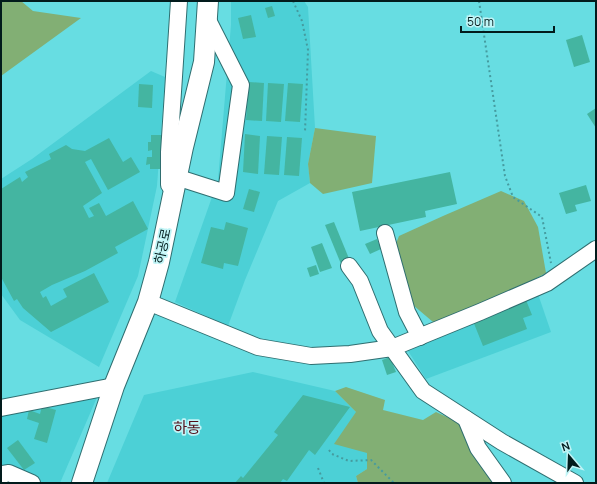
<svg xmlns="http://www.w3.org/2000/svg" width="597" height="484" viewBox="0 0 597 484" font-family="Manrope,'Noto Sans KR',sans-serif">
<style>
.built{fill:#4cd0d6}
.green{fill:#82af74}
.building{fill:#44b5a1}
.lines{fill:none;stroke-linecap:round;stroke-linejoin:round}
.minor-casing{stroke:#2f6e70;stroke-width:18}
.major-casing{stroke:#2f6e70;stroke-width:22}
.path{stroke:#459b9f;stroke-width:2;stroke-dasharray:2 3;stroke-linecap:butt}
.minor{stroke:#fff;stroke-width:16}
.major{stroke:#fff;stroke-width:20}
.labels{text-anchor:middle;stroke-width:3.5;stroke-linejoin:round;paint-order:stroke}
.street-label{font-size:13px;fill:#021b1c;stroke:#c0f4f6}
.quarter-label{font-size:15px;fill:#520d17;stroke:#c0f4f6}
</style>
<rect width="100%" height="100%" fill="#67dde2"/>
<g class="built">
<path d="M 231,1 L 304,1 L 308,7 L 315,128 L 308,164 L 310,183 L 278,201 L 245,280 L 228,326 L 175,302 L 218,180 L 231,25 Z"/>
<path d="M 151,71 L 165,77 L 157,186 L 138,276 L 99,367 L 20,320 L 1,294 L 1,179 L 32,159 Z"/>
<path d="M 538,294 L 551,332 L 426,379 L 408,351 Z"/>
<path d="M 253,372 L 335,391 L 356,412 L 367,453 L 367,469 L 356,476 L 358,483 L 107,483 L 144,395 Z"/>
<path d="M 98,395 L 60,483 L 1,483 L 1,413 Z"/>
</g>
<g class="green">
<path d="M 1,1 L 21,1 L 33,11 L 81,18 L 1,76 Z"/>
<path d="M 315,128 L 376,136 L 372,183 L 323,194 L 310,183 L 308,164 Z"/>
<path d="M 501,191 L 524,201 L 538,227 L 546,273 L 504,295 L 433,322 L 413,305 L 395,246 L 399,236 L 443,216 Z"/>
<path d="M 346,387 L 385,400 L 383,410 L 423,420 L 436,412 L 458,422 L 474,451 L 498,483 L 358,483 L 356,476 L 367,469 L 367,453 L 334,444 L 356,412 L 335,391 Z"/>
</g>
<g class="building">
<path d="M 272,6 L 275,16 L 268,18 L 265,8 Z"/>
<path d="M 251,15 L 256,37 L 243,39 L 238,18 Z"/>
<path d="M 582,35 L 590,62 L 574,67 L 566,40 Z"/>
<path d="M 249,82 L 264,83 L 262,121 L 246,120 Z"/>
<path d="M 268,83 L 284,84 L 281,122 L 266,121 Z"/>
<path d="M 288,83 L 303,84 L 300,122 L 285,121 Z"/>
<path d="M 139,84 L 153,85 L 152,108 L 138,107 Z"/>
<path d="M 596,108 L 596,128 L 587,114 Z"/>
<path d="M 245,134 L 260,136 L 258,174 L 243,172 Z"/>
<path d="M 151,135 L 163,135 L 162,169 L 150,169 L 150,164 L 146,165 L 147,157 L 152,157 L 152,150 L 148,151 L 148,142 L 151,142 Z"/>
<path d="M 267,136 L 282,137 L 279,175 L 264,174 Z"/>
<path d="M 287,137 L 302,138 L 299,176 L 284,175 Z"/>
<path d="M 109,138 L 123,162 L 131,157 L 140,172 L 108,190 L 91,159 L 85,162 L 102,193 L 83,206 L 89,218 L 94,216 L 89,208 L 99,203 L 106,216 L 133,201 L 148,229 L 115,247 L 118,253 L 85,271 L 52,285 L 40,292 L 43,298 L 46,296 L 51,306 L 67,297 L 63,289 L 94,273 L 109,302 L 51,332 L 23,308 L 17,299 L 14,301 L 1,277 L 1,189 L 20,177 L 22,182 L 28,177 L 25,172 L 51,159 L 49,154 L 66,145 L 72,149 L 85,151 Z"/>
<path d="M 450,172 L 457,204 L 425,211 L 426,217 L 360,231 L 352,192 Z"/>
<path d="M 586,185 L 591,201 L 575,205 L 577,211 L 566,214 L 559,193 Z"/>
<path d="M 249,189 L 260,192 L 254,212 L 243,209 Z"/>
<path d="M 226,222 L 248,228 L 238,266 L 224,263 L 223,269 L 201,263 L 211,227 L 224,230 Z"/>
<path d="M 334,222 L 350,261 L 341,264 L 325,225 Z"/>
<path d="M 377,239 L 381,249 L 370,254 L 365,244 Z"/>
<path d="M 322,243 L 332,268 L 320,272 L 311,247 Z"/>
<path d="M 316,265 L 319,274 L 310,277 L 307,268 Z"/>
<path d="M 526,300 L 532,315 L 523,318 L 527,329 L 483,346 L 473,321 Z"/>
<path d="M 390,357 L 396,372 L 387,375 L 382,360 Z"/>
<path d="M 303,395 L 350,407 L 315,455 L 309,450 L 287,481 L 283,479 L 280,483 L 235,483 L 241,476 L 243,478 L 278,435 L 274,432 Z"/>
<path d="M 42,406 L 56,410 L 47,443 L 34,439 L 39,423 L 27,419 L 29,410 L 40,414 Z"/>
<path d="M 18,440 L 35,463 L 24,470 L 7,448 Z"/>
</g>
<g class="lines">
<defs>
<g id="minor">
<path d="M 176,177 L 226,193 L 241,85 L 207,18"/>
<path d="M 169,185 L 169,152 L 179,1"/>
<path d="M 385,233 L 407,312 L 420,337"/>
<path d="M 349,266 L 360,281 L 380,331 L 423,391 L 502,442 L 575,483"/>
<path d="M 148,302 L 258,347 L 311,356 L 350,354 L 392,348 L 480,312 L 547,283 L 596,249"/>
<path d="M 1,408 L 114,386"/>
<path d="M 466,419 L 478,448 L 503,483"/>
<path d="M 1,477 L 3,474 L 9,473 L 32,483"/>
</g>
<path id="major" d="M 82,483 L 114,386 L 148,302 L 159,262 L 183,147 L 204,62 L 208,1"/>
</defs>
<use href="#minor" class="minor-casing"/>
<use href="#major" class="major-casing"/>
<g class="path">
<path d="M 293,1 L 302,21 L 308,50 L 305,132"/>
<path d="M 479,1 L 505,176 L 513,197 L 542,217 L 551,263"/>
<path d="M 329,450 L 332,454 L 349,461 L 371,460 L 394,483"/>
<path d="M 318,468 L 324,483"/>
</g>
<use href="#minor" class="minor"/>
<use href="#major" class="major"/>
</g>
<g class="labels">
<g class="street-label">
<text transform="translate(162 246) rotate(-78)" y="5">하공로</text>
</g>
<g class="quarter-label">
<text x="187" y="433">하동</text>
</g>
</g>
<rect width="597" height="484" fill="none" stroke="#021b1c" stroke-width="4"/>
<g transform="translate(569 456) rotate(341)" stroke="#c0f4f6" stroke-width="3" paint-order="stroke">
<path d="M0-3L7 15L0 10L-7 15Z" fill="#021b1c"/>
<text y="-6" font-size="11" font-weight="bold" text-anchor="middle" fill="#021b1c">N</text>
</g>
<path d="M461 26v6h93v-6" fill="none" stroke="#021b1c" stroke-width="2"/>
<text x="467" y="26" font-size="12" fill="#021b1c" stroke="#c0f4f6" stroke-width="3" paint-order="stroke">50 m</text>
</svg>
